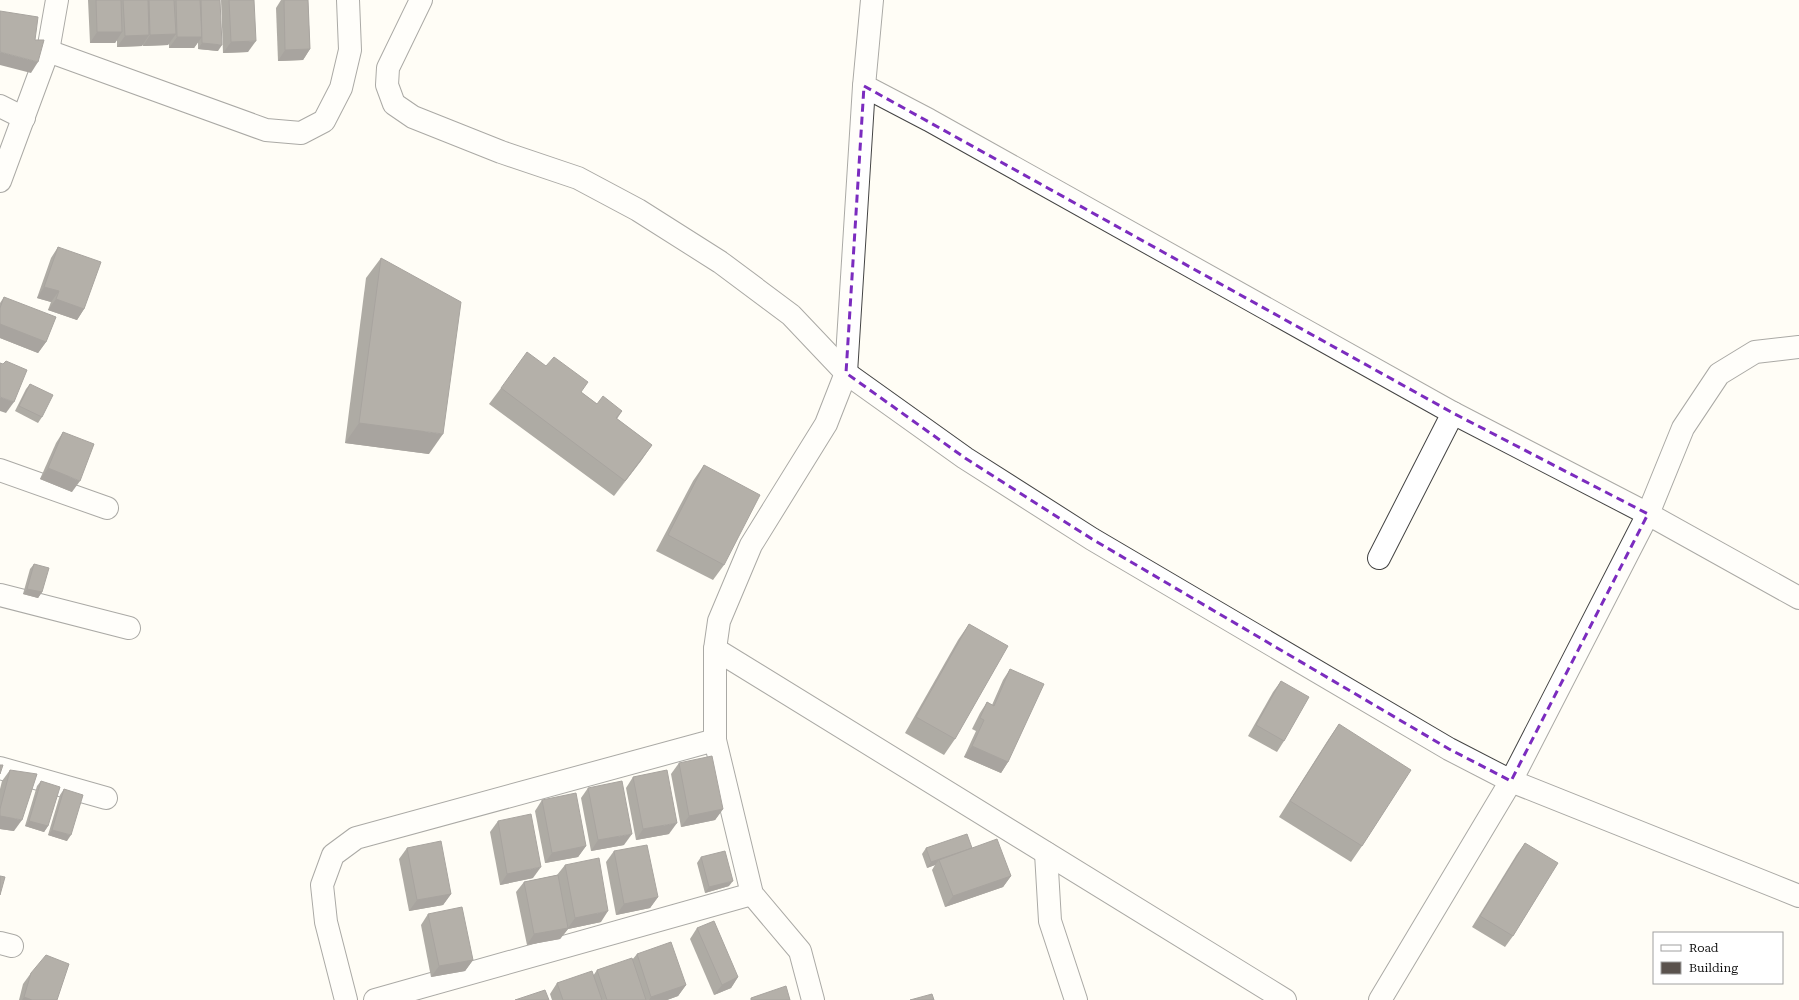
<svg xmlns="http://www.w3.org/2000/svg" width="1799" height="1000" viewBox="0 0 1799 1000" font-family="'Roboto Serif',serif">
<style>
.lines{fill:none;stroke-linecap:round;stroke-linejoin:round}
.minor-casing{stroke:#444;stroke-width:24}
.minor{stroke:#fff;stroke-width:22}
.wall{fill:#4d4742}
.shaded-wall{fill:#3f3936}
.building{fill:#5a524d;stroke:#3f3936}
.marked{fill:none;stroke:#7b2cbf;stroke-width:3;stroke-dasharray:8 5;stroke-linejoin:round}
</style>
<rect width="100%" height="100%" fill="#fffdf5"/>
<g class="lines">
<defs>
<g id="minor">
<path d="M 421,0 L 388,68 L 387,85 L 394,104 L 413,117 L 501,152 L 578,178 L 638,210 L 720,262 L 791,315 L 846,373 L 965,458 L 1092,539 L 1449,749 L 1511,781 L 1799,896"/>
<path d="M 872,0 L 864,86 L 929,120 L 1453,413 L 1648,514 L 1511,781 L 1380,1000"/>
<path d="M 48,51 L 266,130 L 301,133 L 324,121 L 341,88 L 350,50 L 348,0"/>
<path d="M 0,106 L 24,118"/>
<path d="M 0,181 L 48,51 L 57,0"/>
<path d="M 1799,347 L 1755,352 L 1719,374 L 1683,428 L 1648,514 L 1799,598"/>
<path d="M 0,470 L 107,508"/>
<path d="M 1379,558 L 1453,413"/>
<path d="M 0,595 L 129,628"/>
<path d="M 715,649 L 1285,1000"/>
<path d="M 0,768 L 106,798"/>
<path d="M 1046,853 L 1050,921 L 1076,1000"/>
<path d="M 0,943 L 12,946"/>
<path d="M 346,1000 L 326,922 L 322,885 L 333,855 L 356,838 L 715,740"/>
<path d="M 375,1000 L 752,894"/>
<path d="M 813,1000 L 800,951 L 752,894 L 715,740 L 715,649 L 719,621 L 751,545 L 826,424 L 846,373 L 864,86"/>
</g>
</defs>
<use href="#minor" class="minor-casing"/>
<use href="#minor" class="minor"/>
</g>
<g class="wall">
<path d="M 88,0 L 220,0 L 218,51 L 198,49 L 198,42 L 194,48 L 169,48 L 169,43 L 168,45 L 143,46 L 143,44 L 142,46 L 117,47 L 117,40 L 115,43 L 90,43 Z"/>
<path d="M 221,0 L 254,0 L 248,52 L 223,53 Z"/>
<path d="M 281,0 L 308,0 L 310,49 L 303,60 L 278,61 L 276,8 Z"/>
<path d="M 58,247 L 84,309 L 77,320 L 48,310 L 51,302 L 37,298 L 51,258 Z"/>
<path d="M 381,258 L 429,454 L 345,443 L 366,278 Z"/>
<path d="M 4,297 L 46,342 L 38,353 L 0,338 L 0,303 Z"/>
<path d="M 30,384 L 42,417 L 38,423 L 15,411 L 26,389 Z"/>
<path d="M 501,388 L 581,392 L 597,404 L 622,411 L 617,419 L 652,445 L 614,496 L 489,404 Z"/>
<path d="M 63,432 L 72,492 L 40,479 L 56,443 Z"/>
<path d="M 704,465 L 724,565 L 713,580 L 656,551 L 693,481 Z"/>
<path d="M 34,564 L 42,592 L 38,598 L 23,594 L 30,569 Z"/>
<path d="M 969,624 L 955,739 L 944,755 L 905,733 L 958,640 Z"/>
<path d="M 1010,669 L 1008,762 L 1001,773 L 964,757 L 976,731 L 972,729 L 980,713 L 987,702 L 992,705 L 1003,680 Z"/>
<path d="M 1281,681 L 1284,741 L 1277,752 L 1248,736 L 1273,692 Z"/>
<path d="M 1339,724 L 1362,846 L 1351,862 L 1279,817 L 1328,740 Z"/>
<path d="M 679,763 L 723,809 L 715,820 L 681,827 L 671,774 Z"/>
<path d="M 10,770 L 14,831 L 0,829 L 0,789 L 2,781 Z"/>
<path d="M 633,777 L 669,834 L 636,840 L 626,788 Z"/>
<path d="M 41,781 L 48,826 L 44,832 L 25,826 L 37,786 Z"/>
<path d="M 588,788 L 624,845 L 591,851 L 581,798 Z"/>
<path d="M 64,789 L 67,841 L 48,835 L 60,795 Z"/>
<path d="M 542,800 L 586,846 L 578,857 L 545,863 L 535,811 Z"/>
<path d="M 498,821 L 533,878 L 500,885 L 490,832 Z"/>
<path d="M 1525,843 L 1513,936 L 1505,947 L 1472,927 L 1517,854 Z"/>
<path d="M 407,848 L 451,894 L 443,905 L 409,911 L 399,859 Z"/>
<path d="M 926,848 L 972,848 L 1011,876 L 1003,887 L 945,907 L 932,870 L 935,865 L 927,868 L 922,854 Z"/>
<path d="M 614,851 L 658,897 L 650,908 L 616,915 L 606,862 Z"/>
<path d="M 701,857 L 729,886 L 705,893 L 697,863 Z"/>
<path d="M 565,865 L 601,922 L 568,929 L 560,939 L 527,945 L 516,892 L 524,882 L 557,875 Z"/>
<path d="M 428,914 L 473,960 L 465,971 L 431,977 L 421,925 Z"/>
<path d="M 697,928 L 738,977 L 731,988 L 714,995 L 690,939 Z"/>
<path d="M 637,954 L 686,985 L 678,996 L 667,1000 L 552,1000 L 550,994 L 557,983 L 593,976 L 597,970 L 632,960 Z"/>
<path d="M 31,973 L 57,1000 L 19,1000 L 23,984 Z"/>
</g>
<g class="shaded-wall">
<path d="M 97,32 L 122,32 L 115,43 L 90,43 Z"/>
<path d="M 176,34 L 168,45 L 143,46 L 150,35 Z"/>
<path d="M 149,35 L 142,46 L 117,47 L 125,36 Z"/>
<path d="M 177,37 L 202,37 L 194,48 L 169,48 Z"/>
<path d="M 256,41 L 248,52 L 223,53 L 231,42 Z"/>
<path d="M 202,43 L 222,45 L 218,51 L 198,49 Z"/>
<path d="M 310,49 L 303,60 L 278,61 L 285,50 Z"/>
<path d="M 0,52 L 38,62 L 31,73 L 0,65 Z"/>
<path d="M 44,287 L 59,291 L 51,302 L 37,298 Z"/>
<path d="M 56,299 L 84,309 L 77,320 L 48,310 Z"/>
<path d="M 0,324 L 46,342 L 38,353 L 0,338 Z"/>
<path d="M 0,397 L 14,402 L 6,413 L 0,411 Z"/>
<path d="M 359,423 L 443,434 L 429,454 L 345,443 Z"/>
<path d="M 652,445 L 641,461 L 614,496 L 625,481 Z"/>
<path d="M 48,468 L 80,481 L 72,492 L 40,479 Z"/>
<path d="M 27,589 L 42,592 L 38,598 L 23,594 Z"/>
<path d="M 972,746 L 1008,762 L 1001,773 L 964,757 Z"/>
<path d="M 723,809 L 715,820 L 681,827 L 689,816 Z"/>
<path d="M 0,816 L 22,820 L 14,831 L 0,829 Z"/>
<path d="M 29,821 L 48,826 L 44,832 L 25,826 Z"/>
<path d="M 677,823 L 669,834 L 636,840 L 643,829 Z"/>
<path d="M 52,830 L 71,835 L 67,841 L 48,835 Z"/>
<path d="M 632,834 L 624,845 L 591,851 L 598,840 Z"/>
<path d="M 586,846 L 578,857 L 545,863 L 552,853 Z"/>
<path d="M 972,848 L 939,860 L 935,865 L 927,868 L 931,862 Z"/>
<path d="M 541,867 L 533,878 L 500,885 L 507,874 Z"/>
<path d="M 1011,876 L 1003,887 L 945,907 L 953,896 Z"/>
<path d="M 733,881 L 729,886 L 705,893 L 709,887 Z"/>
<path d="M 451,894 L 443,905 L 409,911 L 417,900 Z"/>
<path d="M 658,897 L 650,908 L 616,915 L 624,904 Z"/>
<path d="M 608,911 L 601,922 L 568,929 L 560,939 L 527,945 L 534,934 L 568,928 L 575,918 Z"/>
<path d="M 473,960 L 465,971 L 431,977 L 439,966 Z"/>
<path d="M 738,977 L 731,988 L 714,995 L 722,985 Z"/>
<path d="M 686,985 L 678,996 L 667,1000 L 649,1000 L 651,997 Z"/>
<path d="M 24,997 L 32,1000 L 22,1000 Z"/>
</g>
<g class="building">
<path d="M 96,0 L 121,0 L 122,32 L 97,32 Z"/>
<path d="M 123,0 L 148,0 L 149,35 L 125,36 Z"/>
<path d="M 149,0 L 174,0 L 176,34 L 150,35 Z"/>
<path d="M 176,0 L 200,0 L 202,37 L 177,37 Z"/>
<path d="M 201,0 L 220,0 L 222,45 L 202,43 Z"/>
<path d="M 229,0 L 254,0 L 256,41 L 231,42 Z"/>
<path d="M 284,0 L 308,0 L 310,49 L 285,50 Z"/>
<path d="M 0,11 L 38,17 L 35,40 L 44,40 L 38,62 L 0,52 Z"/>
<path d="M 58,247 L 101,262 L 84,309 L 56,299 L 59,291 L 44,287 Z"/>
<path d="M 381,258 L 461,302 L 443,434 L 359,423 Z"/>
<path d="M 4,297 L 56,317 L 46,342 L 0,324 L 0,308 Z"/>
<path d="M 527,352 L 546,366 L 554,357 L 588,382 L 581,392 L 597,404 L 603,396 L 622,411 L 616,418 L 652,445 L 625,481 L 501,388 Z"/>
<path d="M 6,361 L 27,370 L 14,402 L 0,397 L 0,363 L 3,364 Z"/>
<path d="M 30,384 L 53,395 L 42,417 L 19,406 Z"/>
<path d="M 63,432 L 94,444 L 80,481 L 48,468 Z"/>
<path d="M 704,465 L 760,495 L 724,565 L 668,535 Z"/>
<path d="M 34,564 L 49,568 L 42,592 L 27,589 Z"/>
<path d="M 969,624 L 1008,646 L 955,739 L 916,717 Z"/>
<path d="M 1010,669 L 1044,684 L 1008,762 L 972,746 L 984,720 L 980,718 L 987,702 L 994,706 Z"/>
<path d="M 1281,681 L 1309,697 L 1284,741 L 1256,725 Z"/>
<path d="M 1339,724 L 1411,770 L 1362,846 L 1290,801 Z"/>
<path d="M 712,756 L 723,809 L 689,816 L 679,763 Z"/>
<path d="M 0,765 L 3,765 L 0,774 Z"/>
<path d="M 10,770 L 37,774 L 22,820 L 0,816 L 0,809 Z"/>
<path d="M 667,770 L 677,823 L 643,829 L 633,777 Z"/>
<path d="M 41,781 L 60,787 L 48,826 L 29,821 Z"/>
<path d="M 622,781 L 632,834 L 598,840 L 588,788 Z"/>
<path d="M 64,789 L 83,795 L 71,835 L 52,830 Z"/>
<path d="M 576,793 L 586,846 L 552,853 L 542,800 Z"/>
<path d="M 531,814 L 541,867 L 507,874 L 498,821 Z"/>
<path d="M 967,834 L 972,848 L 931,862 L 926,848 Z"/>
<path d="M 997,839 L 1011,876 L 953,896 L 939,860 Z"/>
<path d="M 441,841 L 451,894 L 417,900 L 407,848 Z"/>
<path d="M 1525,843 L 1558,863 L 1513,936 L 1480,916 Z"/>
<path d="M 647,845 L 658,897 L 624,904 L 614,851 Z"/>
<path d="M 725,851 L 733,881 L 709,887 L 701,857 Z"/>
<path d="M 599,858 L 608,911 L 575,918 L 565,865 Z"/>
<path d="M 558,875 L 568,928 L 534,934 L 524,882 Z"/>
<path d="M 0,876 L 5,877 L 0,895 Z"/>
<path d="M 462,907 L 473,960 L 439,966 L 428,914 Z"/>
<path d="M 714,921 L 738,977 L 722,985 L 697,928 Z"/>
<path d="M 671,942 L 686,985 L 651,997 L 637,954 Z"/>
<path d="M 46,955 L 69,964 L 57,1000 L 32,1000 L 24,997 L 31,973 Z"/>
<path d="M 632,958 L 646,1000 L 607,1000 L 597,970 Z"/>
<path d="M 592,971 L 602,1000 L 563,1000 L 557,983 Z"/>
<path d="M 786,986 L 790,1000 L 751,1000 L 751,998 Z"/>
<path d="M 545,990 L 549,1000 L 515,1000 Z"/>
<path d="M 932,994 L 934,1000 L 910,1000 Z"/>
</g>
<path d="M0 0H1799V1000H0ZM 864,86 L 1453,413 L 1648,514 L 1511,781 L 1449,749 L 1092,539 L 965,458 L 846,373 Z" fill="#fffdf5" fill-opacity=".55" fill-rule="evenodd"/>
<path class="marked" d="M 864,86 L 1453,413 L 1648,514 L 1511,781 L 1449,749 L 1092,539 L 965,458 L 846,373 Z"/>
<rect x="1653" y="932" width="130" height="52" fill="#ffffff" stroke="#a0a0a0"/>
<rect x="1661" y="945" width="20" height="6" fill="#ffffff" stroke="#a0a0a0"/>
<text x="1689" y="952" font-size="12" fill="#111111">Road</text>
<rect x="1661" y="962" width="20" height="12" fill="#5a524d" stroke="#a0a0a0"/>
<text x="1689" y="972" font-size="12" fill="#111111">Building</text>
</svg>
